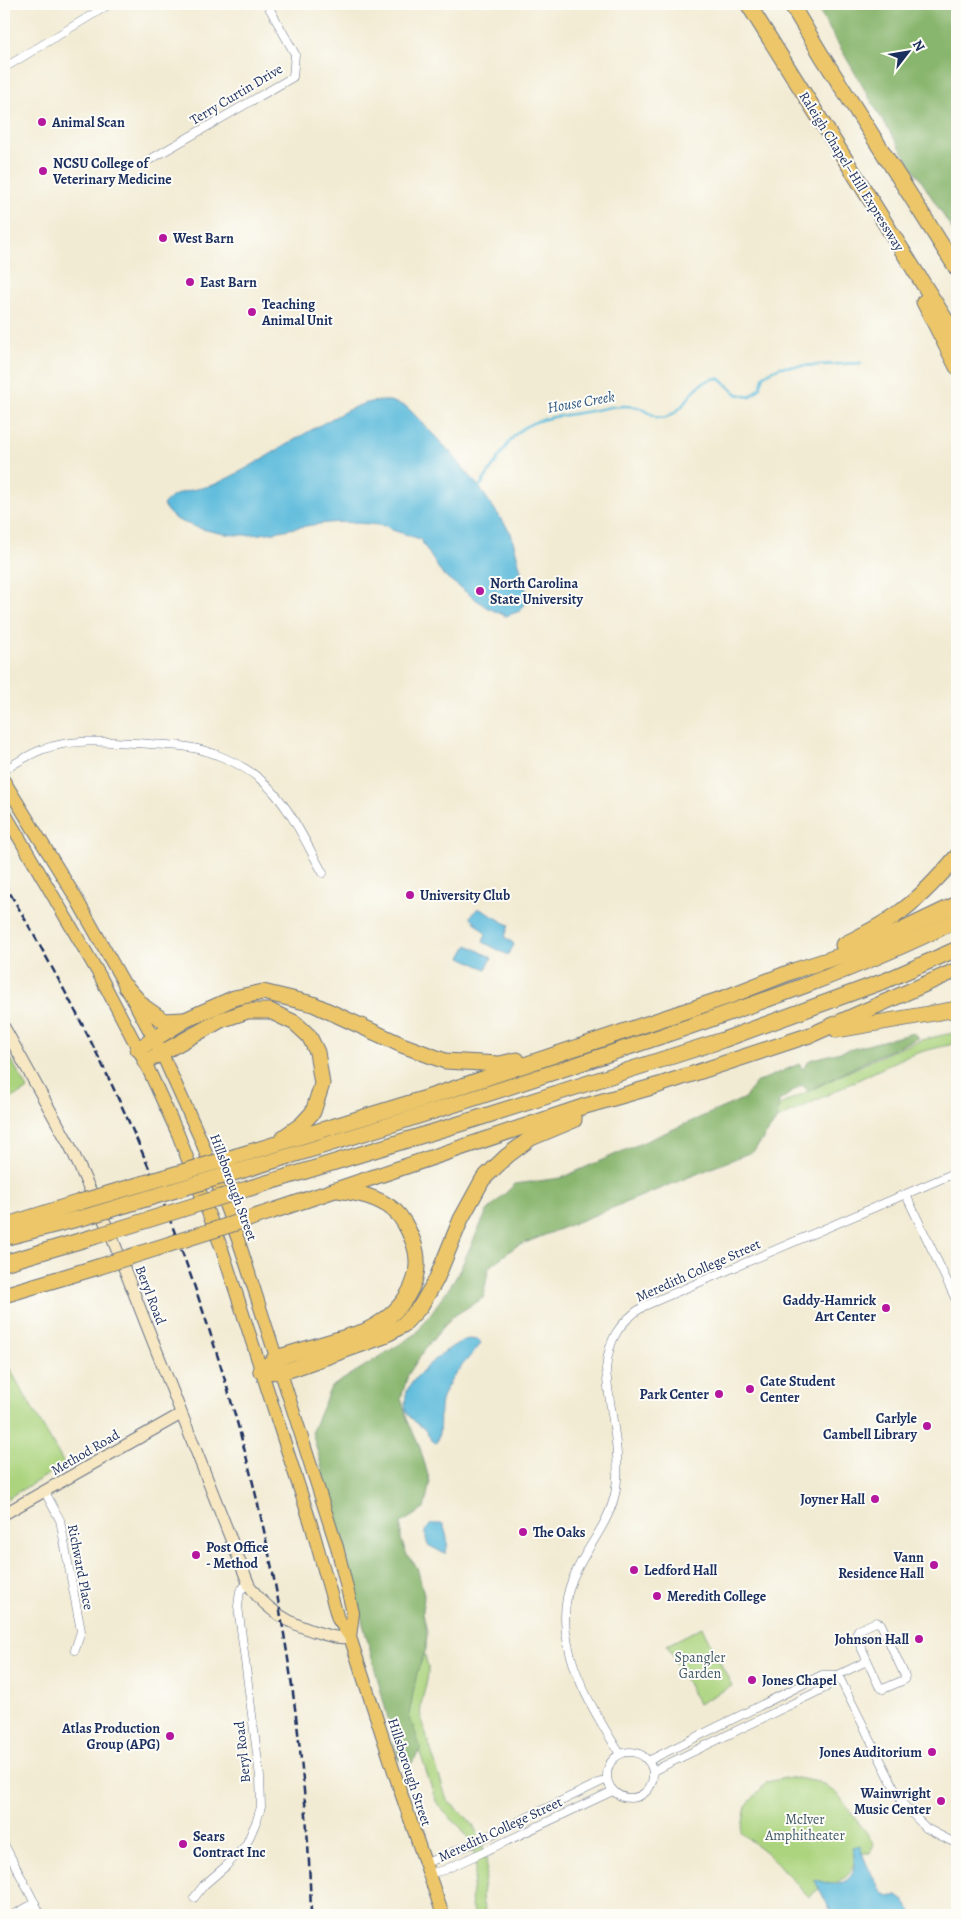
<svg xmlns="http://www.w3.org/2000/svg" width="961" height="1919" viewBox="0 0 961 1919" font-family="Alegreya,serif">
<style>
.green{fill:#acd47f;stroke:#64826e}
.forest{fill:#89b66e;stroke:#527266}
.water{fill:#5ebcdc;stroke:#3c769d}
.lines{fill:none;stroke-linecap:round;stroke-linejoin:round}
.stream{stroke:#5ebcdc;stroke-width:2.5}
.street-casing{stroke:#667187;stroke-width:9}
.secondary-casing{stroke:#667187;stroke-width:13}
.primary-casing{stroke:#667187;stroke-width:14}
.highway-casing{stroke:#667187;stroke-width:17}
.street{stroke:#fff;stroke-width:8}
.secondary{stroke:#f7e8c3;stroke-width:11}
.primary{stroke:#ecc669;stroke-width:12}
.highway{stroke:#ecc669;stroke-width:15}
.rail{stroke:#1b2f5e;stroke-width:2.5;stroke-dasharray:8 4;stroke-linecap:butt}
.highway-bridge-casing{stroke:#667187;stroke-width:17;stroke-linecap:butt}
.highway-bridge{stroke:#ecc669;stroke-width:15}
.poi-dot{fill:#b5179e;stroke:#fdfcf7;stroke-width:2}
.labels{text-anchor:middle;stroke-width:4;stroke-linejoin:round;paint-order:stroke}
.street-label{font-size:14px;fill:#1b2f5e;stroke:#fdfcf7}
.poi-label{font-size:14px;font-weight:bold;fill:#1b2f5e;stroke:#fdfcf7;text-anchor:start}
.park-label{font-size:14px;fill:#3f5866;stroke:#fdfcf7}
.water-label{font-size:15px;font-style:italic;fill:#2f5984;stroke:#fdfcf7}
</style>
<rect width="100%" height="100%" fill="#fdfcf7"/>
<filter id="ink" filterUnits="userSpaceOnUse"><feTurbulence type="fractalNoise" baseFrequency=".02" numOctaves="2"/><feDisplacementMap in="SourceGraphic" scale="10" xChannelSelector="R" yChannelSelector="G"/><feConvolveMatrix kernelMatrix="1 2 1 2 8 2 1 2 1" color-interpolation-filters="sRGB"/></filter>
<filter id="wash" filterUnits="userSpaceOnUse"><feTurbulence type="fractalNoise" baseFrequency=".0096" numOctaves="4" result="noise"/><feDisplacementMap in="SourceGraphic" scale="20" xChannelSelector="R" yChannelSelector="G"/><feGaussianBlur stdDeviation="1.12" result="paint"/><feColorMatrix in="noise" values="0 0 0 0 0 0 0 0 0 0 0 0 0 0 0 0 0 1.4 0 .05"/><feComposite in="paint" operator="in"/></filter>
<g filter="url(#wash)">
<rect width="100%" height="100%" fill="#f2ebd3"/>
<g class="green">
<path d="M 957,1032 L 957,1043 L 924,1051 L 903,1058 L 788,1114 L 480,1261 L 365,1428 L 428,1667 C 429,1685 418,1701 421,1719 L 446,1797 C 451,1806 460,1811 468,1819 C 476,1828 482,1842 485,1854 C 492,1878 474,1889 487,1915 L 475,1915 C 465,1893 479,1878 475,1858 C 473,1848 467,1834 460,1827 C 451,1818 442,1812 436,1801 L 410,1723 L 409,1712 L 417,1670 L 354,1417 C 393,1369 435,1323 461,1267 L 753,1118 L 887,1053 L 921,1040 Z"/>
<path d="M 4,1048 L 28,1089 L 4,1103 Z"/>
<path d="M 4,1359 L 65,1465 L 4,1500 Z"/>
<path d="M 702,1627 L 732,1686 L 698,1704 L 667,1645 Z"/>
<path d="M 790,1777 L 819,1782 L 837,1793 L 874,1844 L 870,1853 L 856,1853 C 853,1870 851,1876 835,1883 L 827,1882 L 809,1897 L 768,1854 L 741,1833 L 746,1806 L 767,1782 Z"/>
</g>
<g class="forest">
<path d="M 815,4 L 957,4 L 957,237 L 880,116 Z"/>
<path d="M 913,1033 L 919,1038 L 879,1055 L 808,1091 L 802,1085 L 779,1101 L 777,1120 L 754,1151 L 515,1247 L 489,1267 L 483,1298 L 452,1317 L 424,1350 L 408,1375 L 401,1398 L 407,1419 L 420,1448 L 430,1482 L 424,1509 L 401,1523 L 401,1539 L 407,1555 L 417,1567 L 424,1594 L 423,1613 L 427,1632 L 426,1649 L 417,1673 L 409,1715 L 421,1749 L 411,1764 L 399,1760 L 312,1431 L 331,1387 L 416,1334 L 456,1278 L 487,1211 L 515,1184 L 561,1178 L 745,1098 L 755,1083 L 799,1064 L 803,1069 L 810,1060 Z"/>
</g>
<g class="water">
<path d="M 390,401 L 407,407 L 450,452 L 479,487 L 511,533 L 526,590 L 525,602 L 520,611 L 506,616 L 486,607 L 442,574 L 420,539 L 392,530 L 386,526 C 368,524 347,521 328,523 C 277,528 251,545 196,527 C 180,521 172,520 163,505 C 176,488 200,491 218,483 C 254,466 287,443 322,424 C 337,416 351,407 367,403 C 374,401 382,401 390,401 Z"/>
<path d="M 478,908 L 509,925 L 505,937 L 513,943 L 514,945 L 508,955 L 483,942 L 486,934 L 470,917 Z"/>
<path d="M 468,945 L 492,958 L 486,969 L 461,957 Z"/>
<path d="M 468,1339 L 479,1340 L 481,1344 C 467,1360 447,1380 441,1401 C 438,1415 442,1431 436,1443 C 429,1440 429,1434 424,1429 C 419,1424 411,1420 407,1413 C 404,1407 405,1393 409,1387 C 419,1371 450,1344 468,1339 Z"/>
<path d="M 431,1524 L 443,1524 C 446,1534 450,1543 445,1554 L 428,1545 C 425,1537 424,1531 431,1524 Z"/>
<path d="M 860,1845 C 861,1855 878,1889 885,1894 C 889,1897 893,1896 897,1896 L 904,1901 L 913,1915 L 833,1915 L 814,1879 C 844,1891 861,1879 852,1847 Z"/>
</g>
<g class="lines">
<path class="stream" d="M 479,487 C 491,471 501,452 514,436 C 531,417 562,416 585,412 C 598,410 610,406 623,406 C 628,406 637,406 642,409 C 651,412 655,420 666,417 C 690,409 690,380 719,378 L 737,394 L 750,397 L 760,388 L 764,375 L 780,367 L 861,363"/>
</g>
</g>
<g filter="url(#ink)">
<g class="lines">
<defs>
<g id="street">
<path d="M 4,68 L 110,4"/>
<path d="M 151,159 L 293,77 L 295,54 L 267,4"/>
<path d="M 4,770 C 16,763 28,755 41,750 C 75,737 114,742 150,744 C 162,745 175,745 188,747 C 213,751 240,763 260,779 C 289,803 305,842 323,873"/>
<path d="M 906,1195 L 957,1302"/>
<path d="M 45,1492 L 60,1520 L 81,1631 L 75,1650"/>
<path d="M 876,1622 L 881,1624 L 905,1676 L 904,1680 L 883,1689 L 879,1686 L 856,1636 L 858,1630 Z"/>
<path d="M 838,1675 L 902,1803 L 926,1828 L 951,1841 L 957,1841"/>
<circle cx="630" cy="1775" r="23"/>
<path d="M 620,1754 C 590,1705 547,1638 573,1578 C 585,1549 608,1526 615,1494 C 623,1454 609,1410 606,1369 C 609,1339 618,1323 644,1306 L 957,1172"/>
<path d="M 648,1761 L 822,1675 L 838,1675"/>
<path d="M 653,1771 L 825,1688 L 838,1675 L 867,1661"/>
<path d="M 4,1844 L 41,1915"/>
<path d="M 424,1864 L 474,1843 L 607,1779"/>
<path d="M 428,1874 L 444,1870 L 479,1854 L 613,1791"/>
<path d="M 194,1898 L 204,1885 L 226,1866 L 246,1845 L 257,1820 L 261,1807 L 260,1777 L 238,1606 L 240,1591 L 248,1583"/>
<path d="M 13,1915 L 35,1903"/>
</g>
<g id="secondary">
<path d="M 4,1027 L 70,1146 L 113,1240 L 249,1585 C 266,1611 294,1626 323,1634 C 333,1637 341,1639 350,1637"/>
<path d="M 4,1514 L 181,1414"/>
</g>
<g id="primary">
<path d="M 4,781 L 76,898 L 126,987 L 162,1054 L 201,1140 L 240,1245 L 337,1547 L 353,1613 L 350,1637"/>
<path d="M 4,812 L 100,976 L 145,1062 L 178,1134 L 222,1249 L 311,1524 L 338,1619 L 350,1637 L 401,1793 L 443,1915"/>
</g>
<g id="highway">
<path d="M 748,4 L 957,338"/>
<path d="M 791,4 L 822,56 L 957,269"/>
<path d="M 924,302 L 957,367"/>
<path d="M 843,945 C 864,934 886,924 904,909 C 924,894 941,875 957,856"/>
<path d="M 126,987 L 144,1007 L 164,1021 L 183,1020"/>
<path d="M 837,1030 L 957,1009"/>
<path d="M 138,1049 L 185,1020 L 234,998 L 263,992 L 313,1004 L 402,1045 L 445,1061 L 500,1064 L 517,1060"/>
<path d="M 145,1062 L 221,1020 L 248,1011 L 270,1011 L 295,1023 L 309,1036 L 317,1052 L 322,1084 L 313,1112 L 301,1125 L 284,1137"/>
<path d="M 237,1156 L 423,1099 L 727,997 L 796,970 L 846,954 L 892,935 L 957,904"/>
<path d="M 243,1170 C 380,1129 517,1085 653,1039 C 756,1004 859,969 957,920"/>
<path d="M 250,1188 L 482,1117 L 723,1040 L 887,980 L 957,949"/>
<path d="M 270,1212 L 582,1107 L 659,1085 L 813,1034 L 957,970"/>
<path d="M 4,1226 L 80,1202"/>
<path d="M 4,1238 L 85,1217"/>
<path d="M 4,1263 L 93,1237"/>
<path d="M 4,1295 L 98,1267"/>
<path d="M 261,1371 L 280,1372 L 292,1369 L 382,1337 L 403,1325 L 420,1307 L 436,1280 L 461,1219 L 483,1179 L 507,1156 L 531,1138 L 574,1120"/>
<path d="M 261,1371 L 276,1358 L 363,1332 C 399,1316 428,1282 413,1241 C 409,1231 403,1218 395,1211 C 379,1197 358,1193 338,1190"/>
</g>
</defs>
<use href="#street" class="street-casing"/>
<use href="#secondary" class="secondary-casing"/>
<use href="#primary" class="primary-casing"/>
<use href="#highway" class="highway-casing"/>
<use href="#street" class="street"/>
<use href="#secondary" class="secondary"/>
<use href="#primary" class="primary"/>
<use href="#highway" class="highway"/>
<path class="rail" d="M 4,883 C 42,948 78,1013 110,1081 C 233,1340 304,1628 311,1915"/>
<defs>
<g id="highway-bridge">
<path d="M 80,1202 L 237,1156"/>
<path d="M 85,1217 L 243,1170"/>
<path d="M 93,1237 L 250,1188"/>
<path d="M 98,1267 L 270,1212"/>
</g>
</defs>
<use href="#highway-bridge" class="highway-bridge-casing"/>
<use href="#highway-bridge" class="highway-bridge"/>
</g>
</g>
<g class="poi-dot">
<circle cx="42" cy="122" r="5"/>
<circle cx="43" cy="171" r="5"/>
<circle cx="163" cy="238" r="5"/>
<circle cx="190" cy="282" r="5"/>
<circle cx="252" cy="312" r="5"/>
<circle cx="480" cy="591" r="5"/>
<circle cx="410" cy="895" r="5"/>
<circle cx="886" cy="1308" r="5"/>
<circle cx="750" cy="1389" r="5"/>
<circle cx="719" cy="1394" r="5"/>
<circle cx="927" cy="1426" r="5"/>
<circle cx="875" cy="1499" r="5"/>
<circle cx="523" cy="1532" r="5"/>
<circle cx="196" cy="1555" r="5"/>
<circle cx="934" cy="1565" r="5"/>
<circle cx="634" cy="1570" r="5"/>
<circle cx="657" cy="1596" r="5"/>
<circle cx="919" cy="1639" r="5"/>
<circle cx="752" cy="1680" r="5"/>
<circle cx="170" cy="1736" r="5"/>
<circle cx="932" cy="1752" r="5"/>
<circle cx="941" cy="1801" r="5"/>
<circle cx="183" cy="1844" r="5"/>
</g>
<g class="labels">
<g class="street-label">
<text transform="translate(236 94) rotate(-31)" y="5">Terry Curtin Drive</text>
<text transform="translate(852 171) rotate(58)" y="5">Raleigh Chapel–Hill Expressway</text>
<text transform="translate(234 1187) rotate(70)" y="5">Hillsborough Street</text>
<text transform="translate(698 1270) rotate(-24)" y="5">Meredith College Street</text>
<text transform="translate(151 1295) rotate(69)" y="5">Beryl Road</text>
<text transform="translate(85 1452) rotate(-30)" y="5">Method Road</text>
<text transform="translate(81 1567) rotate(79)" y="5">Richward Place</text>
<text transform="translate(242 1752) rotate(-96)" y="5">Beryl Road</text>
<text transform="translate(410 1772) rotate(72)" y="5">Hillsborough Street</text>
<text transform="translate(500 1829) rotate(-25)" y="5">Meredith College Street</text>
</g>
<g class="poi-label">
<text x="52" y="127">Animal Scan</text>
<text x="53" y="168">NCSU College of<tspan x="53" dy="16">Veterinary Medicine</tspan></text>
<text x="173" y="243">West Barn</text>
<text x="200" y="287">East Barn</text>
<text x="262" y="309">Teaching<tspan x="262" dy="16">Animal Unit</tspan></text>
<text x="490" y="588">North Carolina<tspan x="490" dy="16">State University</tspan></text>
<text x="420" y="900">University Club</text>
<text x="876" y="1305" text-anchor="end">Gaddy-Hamrick<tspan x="876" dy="16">Art Center</tspan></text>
<text x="760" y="1386">Cate Student<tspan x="760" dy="16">Center</tspan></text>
<text x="709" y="1399" text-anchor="end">Park Center</text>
<text x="917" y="1423" text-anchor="end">Carlyle<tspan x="917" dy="16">Cambell Library</tspan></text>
<text x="865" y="1504" text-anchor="end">Joyner Hall</text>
<text x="533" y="1537">The Oaks</text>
<text x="206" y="1552">Post Office<tspan x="206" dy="16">- Method</tspan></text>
<text x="924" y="1562" text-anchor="end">Vann<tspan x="924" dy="16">Residence Hall</tspan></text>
<text x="644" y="1575">Ledford Hall</text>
<text x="667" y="1601">Meredith College</text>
<text x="909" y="1644" text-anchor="end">Johnson Hall</text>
<text x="762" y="1685">Jones Chapel</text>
<text x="160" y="1733" text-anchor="end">Atlas Production<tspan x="160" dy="16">Group (APG)</tspan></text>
<text x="922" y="1757" text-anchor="end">Jones Auditorium</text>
<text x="931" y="1798" text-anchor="end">Wainwright<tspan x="931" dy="16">Music Center</tspan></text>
<text x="193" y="1841">Sears<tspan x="193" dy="16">Contract Inc</tspan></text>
</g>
<g class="park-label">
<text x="700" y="1662">Spangler<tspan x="700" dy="16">Garden</tspan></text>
<text x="805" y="1824">McIver<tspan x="805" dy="16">Amphitheater</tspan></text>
</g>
<g class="water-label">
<text transform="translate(581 402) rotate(-10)" y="5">House Creek</text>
</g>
</g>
<rect width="961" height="1919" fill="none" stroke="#fdfcf7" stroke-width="20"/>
<g transform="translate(908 52) rotate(59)" stroke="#fdfcf7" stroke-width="4" paint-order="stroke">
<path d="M0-4L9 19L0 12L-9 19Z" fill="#1b2f5e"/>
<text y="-8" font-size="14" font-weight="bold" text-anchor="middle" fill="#1b2f5e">N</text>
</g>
</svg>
